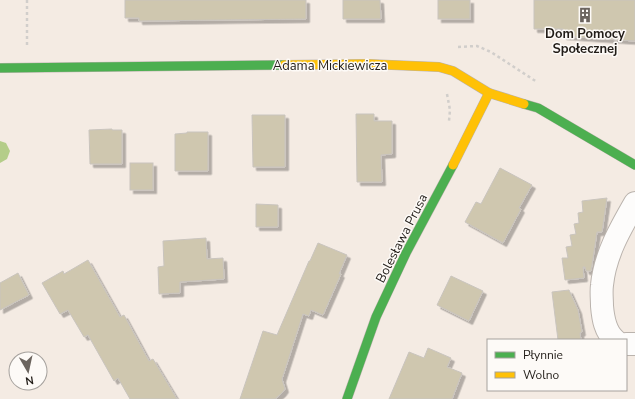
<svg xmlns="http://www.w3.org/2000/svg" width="635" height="399" viewBox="0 0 635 399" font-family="'Nunito Sans',sans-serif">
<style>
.water{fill:#b4cd89}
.building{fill:#cfc7af;stroke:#c9c4be;filter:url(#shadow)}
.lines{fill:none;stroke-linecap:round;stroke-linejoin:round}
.street-casing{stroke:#bab3ad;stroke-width:24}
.fast-casing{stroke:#bab3ad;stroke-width:10}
.slow-casing{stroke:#bab3ad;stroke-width:10}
.path{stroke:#d1cecb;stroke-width:2.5;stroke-dasharray:3 3;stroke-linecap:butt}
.street{stroke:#fdfcfb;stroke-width:22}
.fast{stroke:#4caf50;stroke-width:9}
.slow{stroke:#ffc107;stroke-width:9}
.labels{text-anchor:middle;stroke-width:3;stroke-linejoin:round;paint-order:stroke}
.poi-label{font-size:13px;font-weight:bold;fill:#211c17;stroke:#fdfaf7}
.street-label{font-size:13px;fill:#211c17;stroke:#fdfaf7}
</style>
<defs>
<filter id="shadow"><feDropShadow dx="3.5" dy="3.5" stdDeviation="0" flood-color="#0004"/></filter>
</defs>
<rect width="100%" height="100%" fill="#f4ebe3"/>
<path class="water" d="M 0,141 L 6,143 L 10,151 L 7,159 L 0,163 Z"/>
<g class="building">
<path d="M 125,0 L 306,0 L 306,19 L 139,21 L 139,18 L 125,18 Z"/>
<path d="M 343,0 L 380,0 L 381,19 L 343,19 Z"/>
<rect x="438" y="0" width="32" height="19"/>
<path d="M 534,0 L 635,0 L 635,41 L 563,36 L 563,29 L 534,29 Z"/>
<path d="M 356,114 L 374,114 L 374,121 L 392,121 L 392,154 L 381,155 L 382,182 L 357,182 Z"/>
<path d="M 252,115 L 285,115 L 285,167 L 253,167 Z"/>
<path d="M 112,129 L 112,130 L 122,130 L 122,164 L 90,164 L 89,130 Z"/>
<path d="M 187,132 L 208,132 L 208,171 L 175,171 L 175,134 L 187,133 Z"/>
<rect x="130" y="163" width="23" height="27"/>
<path d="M 500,168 L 532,185 L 519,208 L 521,209 L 503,243 L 465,222 L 476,202 L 481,204 Z"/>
<path d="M 607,198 L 602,232 L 597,232 L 591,271 L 586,271 L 585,267 L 583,267 L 584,278 L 565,280 L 562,258 L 568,258 L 566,247 L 572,246 L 570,235 L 576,234 L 574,224 L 579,223 L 578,213 L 583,212 L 582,201 Z"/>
<path d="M 256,204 L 278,205 L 278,227 L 256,227 Z"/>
<path d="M 206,238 L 207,259 L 223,258 L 224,279 L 180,282 L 180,293 L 159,294 L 158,267 L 164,266 L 163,241 Z"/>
<path d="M 318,243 L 347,255 L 339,274 L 341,274 L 323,315 L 311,310 L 309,316 L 303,314 L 282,379 L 285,389 L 282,393 L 275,399 L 240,399 L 263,331 L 277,335 L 309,261 L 310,261 Z"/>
<path d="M 88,260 L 120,317 L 124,315 L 149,361 L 153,359 L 177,399 L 130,399 L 118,378 L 114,381 L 88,335 L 84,337 L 68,310 L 60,314 L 42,283 L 63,271 L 64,274 Z"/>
<path d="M 18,273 L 29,295 L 0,310 L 0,283 Z"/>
<path d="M 451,276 L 483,291 L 469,321 L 437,305 Z"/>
<path d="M 569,290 L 578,310 L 582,332 L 580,333 L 581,340 L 558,340 L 552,292 Z"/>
<path d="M 428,348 L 451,358 L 447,367 L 462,373 L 452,399 L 389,399 L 409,352 L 424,358 Z"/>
</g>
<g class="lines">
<defs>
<g id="street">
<path d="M 615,340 C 605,332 603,318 602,306 C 602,299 601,292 602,285 C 605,255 620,229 635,203"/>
<path d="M 626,344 L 635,344"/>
</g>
<g id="fast">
<path d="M 0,68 L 284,65"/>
<path d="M 524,104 L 538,108 L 635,165"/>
<path d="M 347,399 L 376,317 L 406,253 L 453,165"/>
</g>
<g id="slow">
<path d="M 284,65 L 368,64 L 439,67 L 453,71 L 489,93 L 524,104"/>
<path d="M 453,165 L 489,93"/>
</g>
</defs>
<use href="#street" class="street-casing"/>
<use href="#fast" class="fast-casing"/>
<use href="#slow" class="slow-casing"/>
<g class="path">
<path d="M 27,0 L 27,46"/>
<path d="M 458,47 L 477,46 L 491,52 L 537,82"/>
<path d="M 447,94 L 450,110 L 449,121"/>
</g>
<use href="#street" class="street"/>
<use href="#fast" class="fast"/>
<use href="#slow" class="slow"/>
</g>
<defs>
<symbol id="building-bare" viewBox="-9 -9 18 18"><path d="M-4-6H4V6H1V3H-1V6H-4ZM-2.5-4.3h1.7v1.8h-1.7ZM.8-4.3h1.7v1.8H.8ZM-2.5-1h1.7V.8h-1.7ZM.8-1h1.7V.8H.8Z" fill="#6b645e" stroke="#fdfaf7" stroke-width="2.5" paint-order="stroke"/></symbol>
</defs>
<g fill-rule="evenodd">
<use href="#building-bare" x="574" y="4" width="22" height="22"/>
</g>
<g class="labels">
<g class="poi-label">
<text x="585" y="38">Dom Pomocy<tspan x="585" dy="15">Społecznej</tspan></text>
</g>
<g class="street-label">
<text x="330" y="70">Adama Mickiewicza</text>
<text transform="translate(401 238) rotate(-63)" y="5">Bolesława Prusa</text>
</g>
</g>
<rect x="487" y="339" width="140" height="52" fill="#fdfaf7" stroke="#a5a19d"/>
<rect x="495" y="352" width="20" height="6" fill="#4caf50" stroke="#a5a19d"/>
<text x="523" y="359" font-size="12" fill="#211c17">Płynnie</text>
<rect x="495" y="372" width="20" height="6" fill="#ffc107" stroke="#a5a19d"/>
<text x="523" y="379" font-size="12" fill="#211c17">Wolno</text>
<g transform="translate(28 371) rotate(171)"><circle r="19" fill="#fdfaf7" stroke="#a5a19d"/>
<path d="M0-3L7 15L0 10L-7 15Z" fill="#6b645e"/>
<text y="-6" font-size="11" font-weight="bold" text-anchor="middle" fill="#211c17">N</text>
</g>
</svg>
